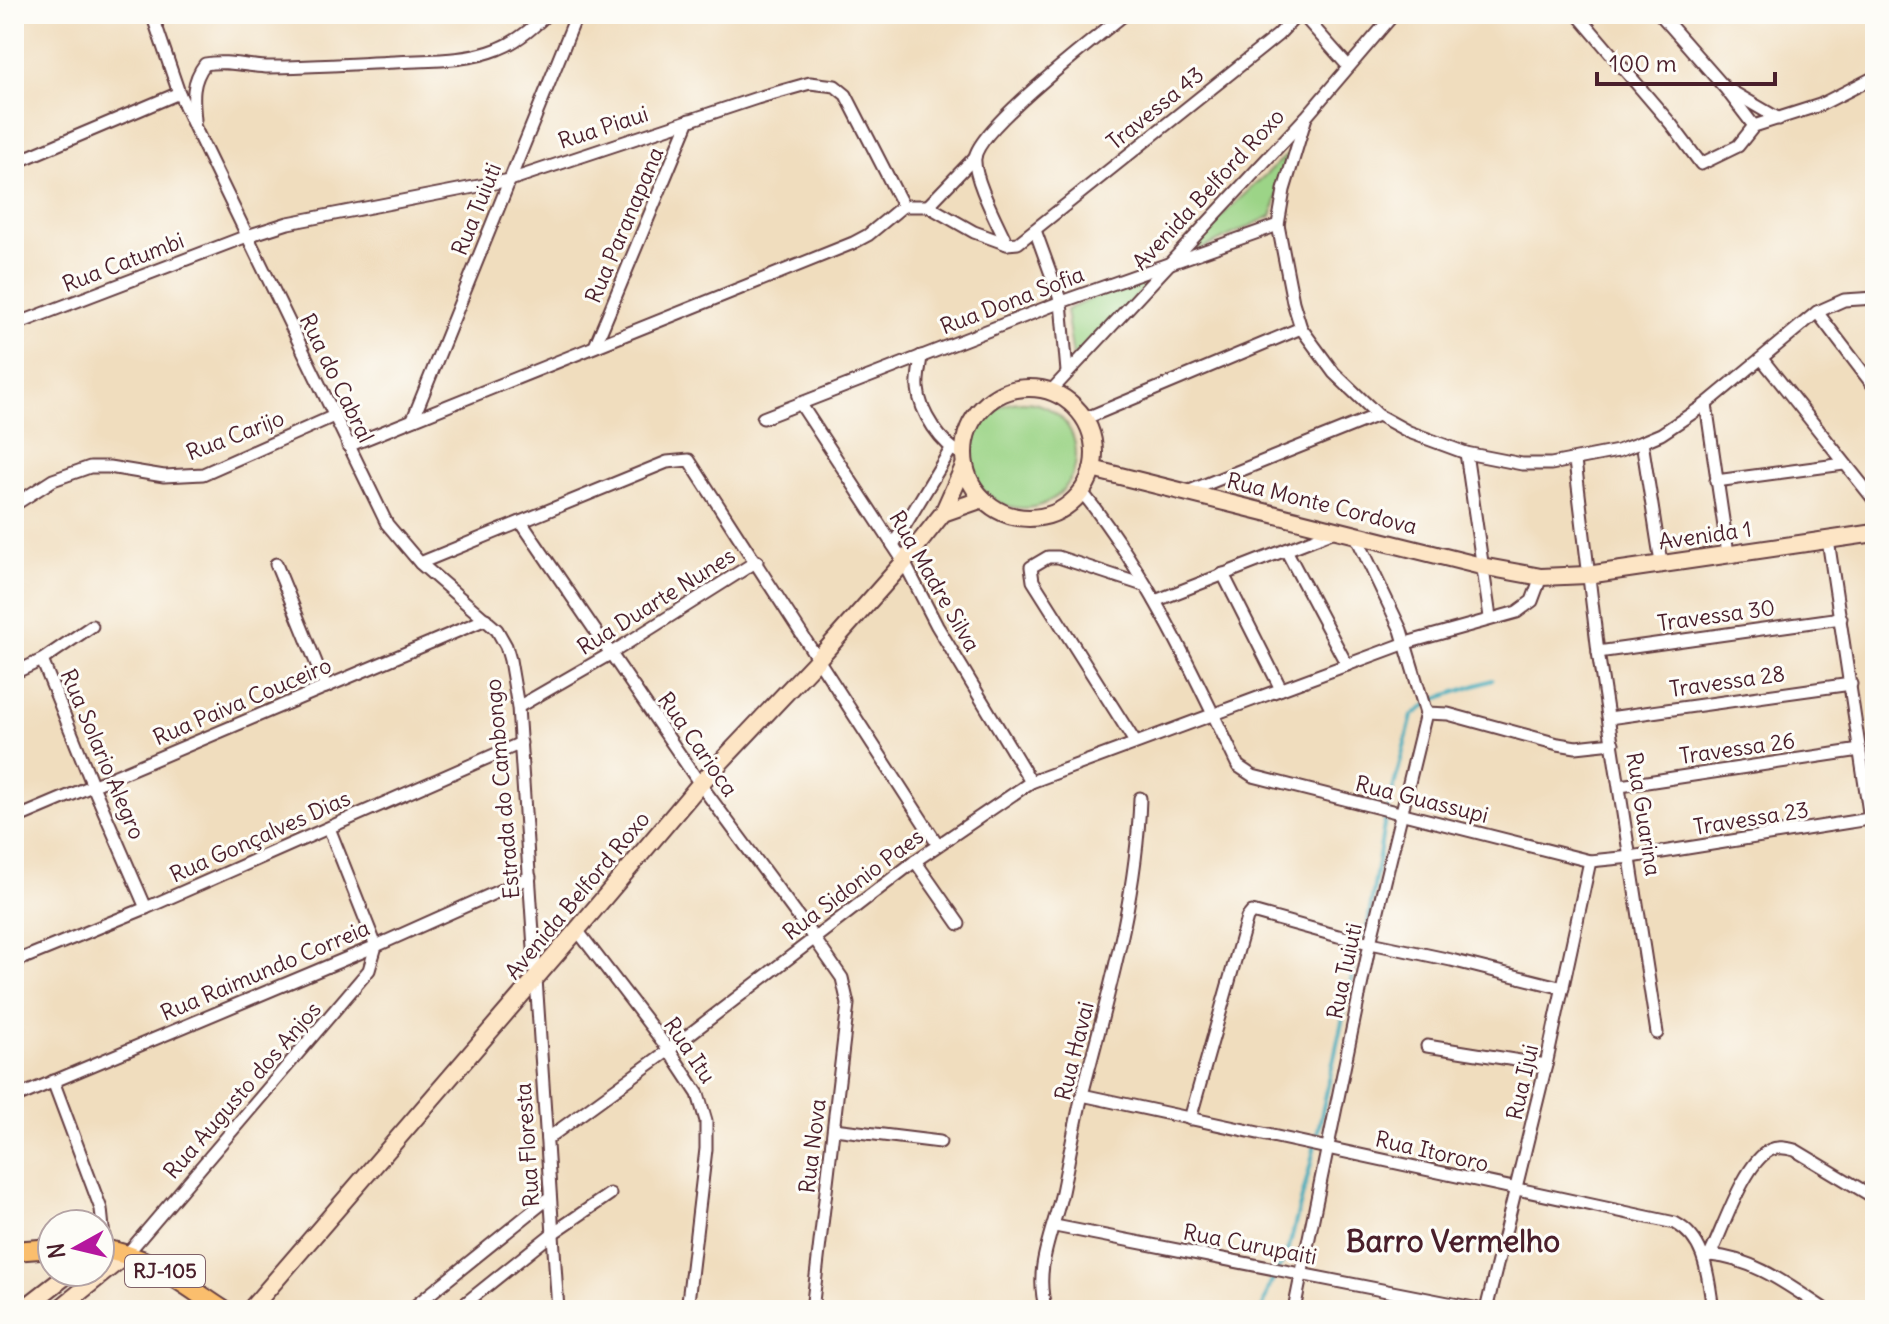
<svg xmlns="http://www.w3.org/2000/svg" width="1889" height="1324" viewBox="0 0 1889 1324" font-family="Delius,sans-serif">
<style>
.green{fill:#9cd487;stroke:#737a59;stroke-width:2}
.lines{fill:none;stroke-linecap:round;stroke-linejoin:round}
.stream{stroke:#3ba9b9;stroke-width:4}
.street-casing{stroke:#633c41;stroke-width:15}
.secondary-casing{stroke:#633c41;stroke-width:20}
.primary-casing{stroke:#633c41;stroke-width:22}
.street{stroke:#fff;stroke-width:11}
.secondary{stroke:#fde5c5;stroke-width:16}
.primary{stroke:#fabe6d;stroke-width:18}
.labels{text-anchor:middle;stroke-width:6;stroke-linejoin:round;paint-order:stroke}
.shield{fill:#fdfcf7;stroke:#806168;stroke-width:2}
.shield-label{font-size:20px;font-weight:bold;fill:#4a1f2b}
.street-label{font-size:22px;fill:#4a1f2b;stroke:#fdfcf7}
.district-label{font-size:30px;font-weight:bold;fill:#4a1f2b;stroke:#fdfcf7}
</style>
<rect width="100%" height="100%" fill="#fdfcf7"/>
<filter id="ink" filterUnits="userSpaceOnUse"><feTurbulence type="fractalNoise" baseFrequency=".0125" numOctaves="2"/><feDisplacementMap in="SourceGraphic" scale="16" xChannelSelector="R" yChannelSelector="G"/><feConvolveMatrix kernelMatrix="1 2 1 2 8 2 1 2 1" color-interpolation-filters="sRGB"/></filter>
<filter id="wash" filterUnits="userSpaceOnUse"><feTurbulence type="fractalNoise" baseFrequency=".006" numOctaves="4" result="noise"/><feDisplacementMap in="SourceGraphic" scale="32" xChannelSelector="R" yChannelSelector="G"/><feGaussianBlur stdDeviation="1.8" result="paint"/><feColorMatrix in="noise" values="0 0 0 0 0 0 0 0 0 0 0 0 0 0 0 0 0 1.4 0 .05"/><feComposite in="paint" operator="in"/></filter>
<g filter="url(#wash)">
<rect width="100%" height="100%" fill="#f0ddbe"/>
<g class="green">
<path d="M 1292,150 L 1271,216 L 1170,264 L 1073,357 L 1066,310 L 1170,264 Z"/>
<circle cx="1023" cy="455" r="53"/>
</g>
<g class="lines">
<path class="stream" d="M 1262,1310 L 1270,1285 L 1288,1251 L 1310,1167 L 1356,958 L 1368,923 L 1384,825 L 1412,716 L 1435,699 L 1492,680"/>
</g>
</g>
<g filter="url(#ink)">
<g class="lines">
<defs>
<g id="street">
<path d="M 152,14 L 179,93 L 196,130 L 387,524 L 420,563 L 497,630 L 506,646 L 510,660 L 518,707 L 558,1310"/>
<path d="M 1125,14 C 1097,37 978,128 975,158 C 973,178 998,224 1007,244 L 1018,243 L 1278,35 L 1298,14"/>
<path d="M 1302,14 L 1348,66"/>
<path d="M 1577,14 L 1671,124 L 1701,164 L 1738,146 L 1754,126 L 1820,105 L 1875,77"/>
<path d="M 1660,14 L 1725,88 L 1754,126"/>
<path d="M 1731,91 L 1779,119"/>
<path d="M 1306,117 L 1284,190 L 1278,225 L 1293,302 L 1301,328 L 1334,373 L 1378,415 L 1409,432 L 1466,453 L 1522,464 L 1551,464 L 1618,451 L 1642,442 L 1661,434 L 1706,404 L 1817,312 L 1844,300 L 1875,298"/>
<path d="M 195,120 C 193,99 191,82 205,64 C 225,60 246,66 266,67 C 309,67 352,64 395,62 C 428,60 466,62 498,49 C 517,42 533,28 547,14"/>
<path d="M 14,163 L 179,93"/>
<path d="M 928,206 L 975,157"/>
<path d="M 1035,230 L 1061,302 L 1067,372"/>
<path d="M 1817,312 L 1875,388"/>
<path d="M 14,325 L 247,236 L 288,223 L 510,180 L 757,98 L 810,83 L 835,86 L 846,95 L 903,206 L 928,206 L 974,232 L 1007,244"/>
<path d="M 595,346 L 689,120"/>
<path d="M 921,356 C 920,367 917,378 918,388 C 920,413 941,444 963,455"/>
<path d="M 1762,359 L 1875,501"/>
<path d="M 1051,391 L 1306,117 L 1394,14"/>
<path d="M 800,403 L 904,562 L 937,626 L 1031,782"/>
<path d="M 1706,404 L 1728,554"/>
<path d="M 763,418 L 1061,302 L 1278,225"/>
<path d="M 413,419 L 577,14"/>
<path d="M 1084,419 L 1301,328"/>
<path d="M 1642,442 L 1661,563"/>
<path d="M 348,446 L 853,243 L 868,235 L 903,206"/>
<path d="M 1466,453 L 1490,617"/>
<path d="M 1575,461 L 1598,652 L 1657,1033"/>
<path d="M 1716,481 L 1844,464"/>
<path d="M 1082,492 C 1148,574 1193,672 1238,766 L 1253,776 L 1590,861 L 1631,857 L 1875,818"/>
<path d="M 1187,492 L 1378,415"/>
<path d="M 14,505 L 53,480 L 90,467 L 109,467 L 164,476 L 203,474 L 334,416"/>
<path d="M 521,522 L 700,784 L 814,938 L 842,978 L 848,1004 L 812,1310"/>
<path d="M 1828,540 L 1870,819"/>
<path d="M 893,545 L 951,449"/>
<path d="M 1286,550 L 1347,665"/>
<path d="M 420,563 L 667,462 L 689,460 L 938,845"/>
<path d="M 276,564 L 326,687"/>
<path d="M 1223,574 L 1281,689"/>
<path d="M 1155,601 L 1337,530"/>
<path d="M 1598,652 L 1841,618"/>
<path d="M 42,660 L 93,786 L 146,908"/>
<path d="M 14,673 L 42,660 L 92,626"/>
<path d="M 518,707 L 610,654 L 757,561"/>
<path d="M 1426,713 L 1448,714 L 1558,744 L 1576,747 L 1613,743"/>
<path d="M 1609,718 L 1851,684"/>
<path d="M 1135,742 L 1033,581 L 1031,567 L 1048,557 L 1058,557 L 1146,586"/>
<path d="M 1620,786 L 1860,750"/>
<path d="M 14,819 L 486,619"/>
<path d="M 915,861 L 959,924"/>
<path d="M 577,930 L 669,1050 L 698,1094 L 706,1121 L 706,1149 L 687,1310"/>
<path d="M 14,962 L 146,908 L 521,743"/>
<path d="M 1427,1046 L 1546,1065"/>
<path d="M 53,1081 L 101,1209 L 104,1238 L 100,1245"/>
<path d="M 1082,1095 L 1675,1223 C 1707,1240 1708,1278 1713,1310"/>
<path d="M 14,1098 L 376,946 L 530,877"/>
<path d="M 1190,1119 L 1247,918 L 1252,912 L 1338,936 L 1451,960 L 1563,988"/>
<path d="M 834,1129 L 940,1142"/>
<path d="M 547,1139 L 669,1050 L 915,861 L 1031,782 L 1406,643 L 1517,612 L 1532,601 L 1541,577"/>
<path d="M 1055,1226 L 1484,1310"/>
<path d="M 127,1254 L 369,970 L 376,946 L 329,828"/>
<path d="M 1710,1255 C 1755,1259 1789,1286 1826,1310"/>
<path d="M 1704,1259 L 1710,1255 C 1723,1229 1744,1163 1770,1150 C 1778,1146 1786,1148 1795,1150 L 1875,1198"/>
<path d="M 410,1310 L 550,1197"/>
<path d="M 457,1310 L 553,1233 L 610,1194"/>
<path d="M 1046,1310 C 1033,1268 1053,1233 1062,1192 C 1069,1158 1075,1124 1083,1091 C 1108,995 1137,898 1140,798"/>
<path d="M 1294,1310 L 1370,943 L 1426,713 L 1401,630 L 1355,534"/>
<path d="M 1486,1310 L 1546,1065 L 1590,861"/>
</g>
<g id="secondary">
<circle cx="1029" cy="453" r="65"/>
<path d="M 1092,469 L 1481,566 L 1541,577 L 1587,575 L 1875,533"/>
<path d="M 943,513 L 983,499"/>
<path d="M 22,1310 L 71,1272"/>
<path d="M 58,1310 L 127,1254"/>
<path d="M 250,1310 L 577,930 L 700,784 L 819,658 L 904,562 L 943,513 L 964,466"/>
</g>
<g id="primary">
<path d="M 100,1249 C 152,1256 181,1283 223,1310"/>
<path d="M 14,1251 L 52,1248"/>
</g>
</defs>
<use href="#street" class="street-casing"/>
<use href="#secondary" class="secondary-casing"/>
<use href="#primary" class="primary-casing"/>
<use href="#street" class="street"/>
<use href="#secondary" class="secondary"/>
<use href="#primary" class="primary"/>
</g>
</g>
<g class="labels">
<rect class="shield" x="125" y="1255" width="80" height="32" rx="6"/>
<g class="shield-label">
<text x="165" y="1278">RJ-105</text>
</g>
<g class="street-label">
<text transform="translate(1155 108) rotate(-39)" y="8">Travessa 43</text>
<text transform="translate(603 127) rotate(-18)" y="8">Rua Piaui</text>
<text transform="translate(1208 189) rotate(-47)" y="8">Avenida Belford Roxo</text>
<text transform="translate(476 209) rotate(-68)" y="8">Rua Tuiuti</text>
<text transform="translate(624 225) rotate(-67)" y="8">Rua Paranapana</text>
<text transform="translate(123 262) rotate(-21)" y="8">Rua Catumbi</text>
<text transform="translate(1012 300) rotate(-21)" y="8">Rua Dona Sofia</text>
<text transform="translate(337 378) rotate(64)" y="8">Rua do Cabral</text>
<text transform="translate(235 435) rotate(-21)" y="8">Rua Carijo</text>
<text transform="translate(1322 503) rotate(14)" y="8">Rua Monte Cordova</text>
<text transform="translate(1705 535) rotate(-8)" y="8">Avenida 1</text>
<text transform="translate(935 581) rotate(60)" y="8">Rua Madre Silva</text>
<text transform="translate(656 601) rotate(-32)" y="8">Rua Duarte Nunes</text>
<text transform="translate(1716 615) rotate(-8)" y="8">Travessa 30</text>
<text transform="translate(1727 681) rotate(-8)" y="8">Travessa 28</text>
<text transform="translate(242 701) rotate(-23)" y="8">Rua Paiva Couceiro</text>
<text transform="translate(698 744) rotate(55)" y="8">Rua Carioca</text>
<text transform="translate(1737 748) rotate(-8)" y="8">Travessa 26</text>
<text transform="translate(103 754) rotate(67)" y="8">Rua Solario Alegro</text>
<text transform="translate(502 789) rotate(-95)" y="8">Estrada do Cambongo</text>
<text transform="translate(1422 799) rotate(14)" y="8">Rua Guassupi</text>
<text transform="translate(1644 814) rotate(81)" y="8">Rua Guarina</text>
<text transform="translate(1751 818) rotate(-9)" y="8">Travessa 23</text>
<text transform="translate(260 836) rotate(-24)" y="8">Rua Gonçalves Dias</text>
<text transform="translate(853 884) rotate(-37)" y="8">Rua Sidonio Paes</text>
<text transform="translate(577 895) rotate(-50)" y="8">Avenida Belford Roxo</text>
<text transform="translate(265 970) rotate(-23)" y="8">Rua Raimundo Correia</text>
<text transform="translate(1344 971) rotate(-78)" y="8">Rua Tuiuti</text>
<text transform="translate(690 1050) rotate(56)" y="8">Rua Itu</text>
<text transform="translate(1074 1051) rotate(-76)" y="8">Rua Havai</text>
<text transform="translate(1522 1082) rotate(-77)" y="8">Rua Ijui</text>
<text transform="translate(242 1090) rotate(-49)" y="8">Rua Augusto dos Anjos</text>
<text transform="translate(527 1145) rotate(-94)" y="8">Rua Floresta</text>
<text transform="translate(812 1146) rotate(-83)" y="8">Rua Nova</text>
<text transform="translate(1432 1151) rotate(13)" y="8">Rua Itororo</text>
<text transform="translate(1250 1244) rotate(11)" y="8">Rua Curupaiti</text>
</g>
<g class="district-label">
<text x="1453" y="1252">Barro Vermelho</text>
</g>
</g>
<rect width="1889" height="1324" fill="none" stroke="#fdfcf7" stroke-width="48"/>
<g transform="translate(76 1248) rotate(262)"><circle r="38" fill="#fdfcf7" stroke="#b5a4a5" stroke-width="2"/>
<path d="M0-6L14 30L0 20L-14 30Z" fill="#b5179e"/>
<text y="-12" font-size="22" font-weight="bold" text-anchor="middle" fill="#4a1f2b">N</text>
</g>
<path d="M1597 72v12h178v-12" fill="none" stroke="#4a1f2b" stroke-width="4"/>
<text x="1609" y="72" font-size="24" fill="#4a1f2b" stroke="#fdfcf7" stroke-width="6" paint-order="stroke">100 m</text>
</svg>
